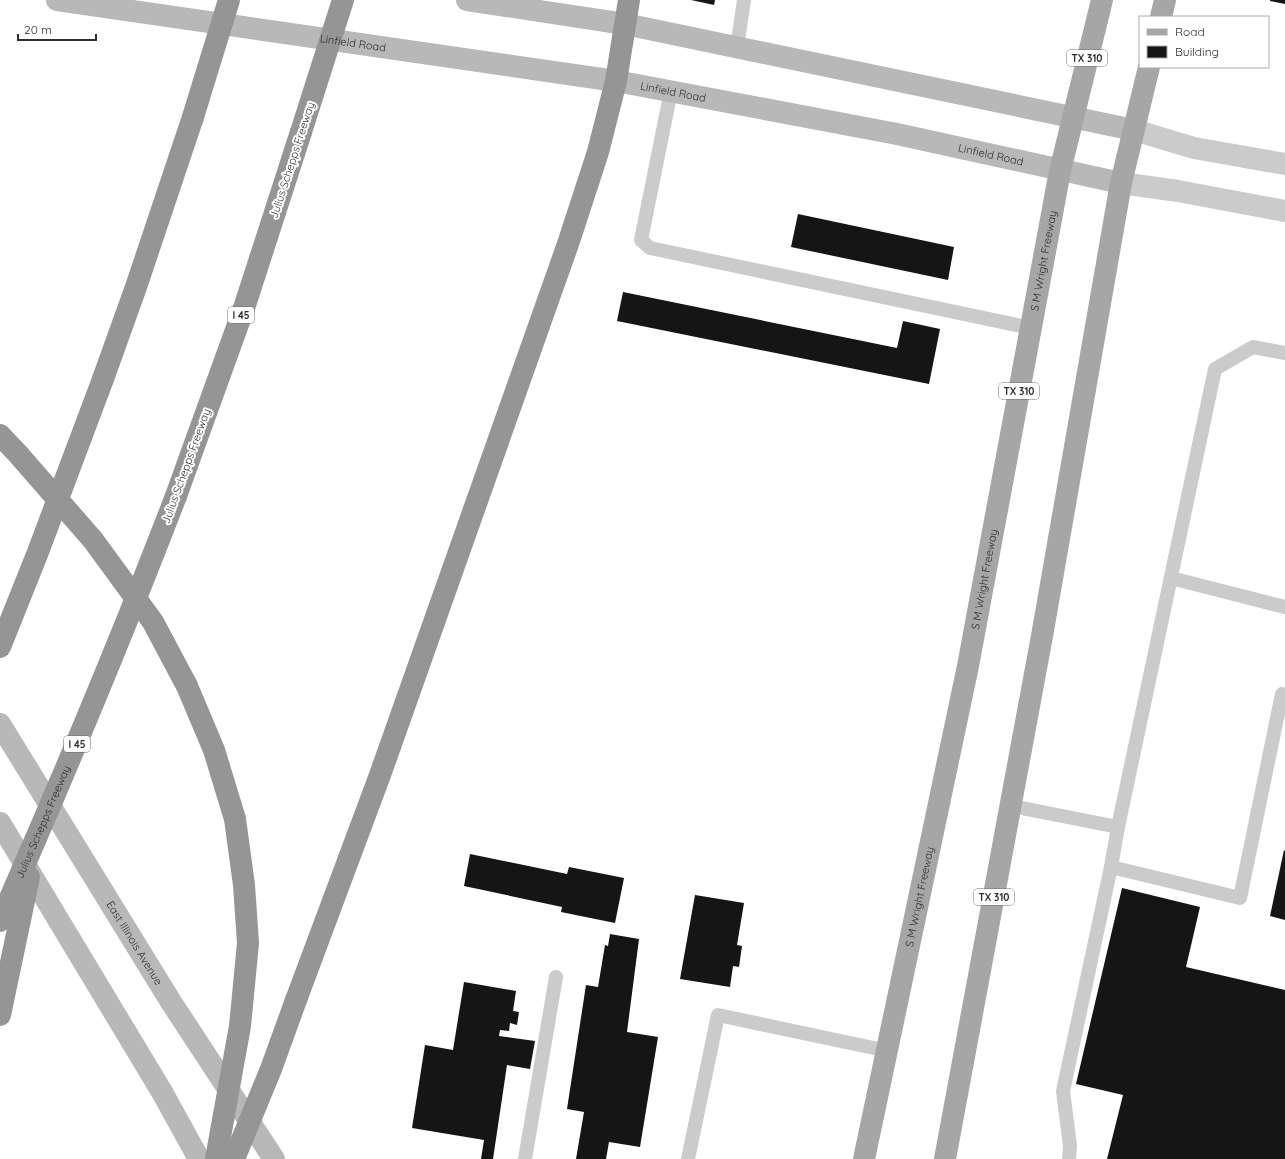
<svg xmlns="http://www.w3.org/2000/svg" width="1285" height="1159" viewBox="0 0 1285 1159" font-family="Quicksand,sans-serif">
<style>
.building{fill:#151515}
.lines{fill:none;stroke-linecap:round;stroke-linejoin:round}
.service{stroke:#cbcbcb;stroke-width:14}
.tertiary{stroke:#cbcbcb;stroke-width:22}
.secondary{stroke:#b8b8b8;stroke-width:22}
.primary{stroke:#a6a6a6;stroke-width:22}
.motorway{stroke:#959595;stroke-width:22}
.motorway-bridge{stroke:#959595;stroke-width:22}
.labels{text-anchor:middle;stroke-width:4;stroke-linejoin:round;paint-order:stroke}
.shield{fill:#fff;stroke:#6d6d6d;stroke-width:1}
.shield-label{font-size:10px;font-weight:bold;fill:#2e2e2e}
.street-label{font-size:11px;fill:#2e2e2e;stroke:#fff}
</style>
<rect width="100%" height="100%" fill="#fff"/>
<g class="building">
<path d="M 691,0 L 715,0 L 714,5 Z"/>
<path d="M 1270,0 L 1285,0 L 1285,4 L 1270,1 Z"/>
<path d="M 798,214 L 954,247 L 948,280 L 791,247 Z"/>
<path d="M 623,292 L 897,348 L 903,321 L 940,329 L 929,384 L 617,321 Z"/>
<path d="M 1284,850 L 1285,851 L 1285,920 L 1270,916 Z"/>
<path d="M 470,854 L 567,874 L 569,867 L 624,878 L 615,923 L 561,912 L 562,907 L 464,886 Z"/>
<path d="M 1122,888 L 1200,907 L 1186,967 L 1285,990 L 1285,1159 L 1107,1159 L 1123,1095 L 1076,1084 Z"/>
<path d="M 695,895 L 744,903 L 737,945 L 742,946 L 739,967 L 733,966 L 730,987 L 680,979 Z"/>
<path d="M 610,934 L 639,939 L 627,1032 L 658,1037 L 640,1147 L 609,1142 L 606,1159 L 576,1159 L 584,1112 L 567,1109 L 586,985 L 598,987 L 605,945 L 608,946 Z"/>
<path d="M 464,982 L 516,991 L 513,1011 L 519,1012 L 517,1025 L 510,1023 L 509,1031 L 500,1030 L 499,1036 L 535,1041 L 530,1069 L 507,1065 L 493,1159 L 481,1159 L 484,1140 L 412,1128 L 425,1045 L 453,1050 Z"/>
</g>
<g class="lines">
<g class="service">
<path d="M 737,48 L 744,0"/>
<path d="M 671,91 L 641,240 L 650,248 L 1031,328"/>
<path d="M 1171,578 L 1285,607"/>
<path d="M 1011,806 L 1118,827 L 1111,867 L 1240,898 L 1282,694"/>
<path d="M 1118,827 L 1215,369 L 1253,347 L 1285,353"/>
<path d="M 525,1159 L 556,977"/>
<path d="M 688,1159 L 718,1015 L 888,1051"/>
<path d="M 1069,1159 L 1070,1146 L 1063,1091 L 1111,867"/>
</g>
<g class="tertiary">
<path d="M 1134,130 L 1194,148 L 1285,164"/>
<path d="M 1121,183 L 1178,191 L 1285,211"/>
</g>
<g class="secondary">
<path id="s1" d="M 57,0 L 616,81 L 897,134 L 1121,183"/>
<path d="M 467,0 L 625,24 L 1134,130"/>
<path id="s2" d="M 0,724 L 171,1002 L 274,1159"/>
<path d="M 0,823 L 162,1092 L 199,1159"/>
</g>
<g class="primary">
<path d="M 1161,17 L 1165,0"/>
<path id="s3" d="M 864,1159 L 968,666 L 1060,171 L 1102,0"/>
<path d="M 945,1159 L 1042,636 L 1121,183 L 1149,67"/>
</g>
<g class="motorway">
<path d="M 103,379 L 136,287 L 193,117"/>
<path d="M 0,435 L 18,454 L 93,540 L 153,622 L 187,686 L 214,750 L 235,819 L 244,885 L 248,943"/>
<path d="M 176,496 L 245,305 L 301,132"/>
<path d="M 296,1000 L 380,775 L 569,241 L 598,152 L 616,81 L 629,0"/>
</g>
<g class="motorway-bridge">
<path d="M 193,117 L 229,0"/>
<path d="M 301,132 L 343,0"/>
<path d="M 0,647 L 38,552 L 103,379"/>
<path id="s4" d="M 0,921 C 62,780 121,639 176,496"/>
<path d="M 0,1015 L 29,877"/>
<path d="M 216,1159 L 240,1026 L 248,943"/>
<path d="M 234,1159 L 271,1069 L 296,1000"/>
</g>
</g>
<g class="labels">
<g class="shield">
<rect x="1067" y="50" width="40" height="16" rx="3"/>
<rect x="228" y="307" width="26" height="16" rx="3"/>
<rect x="999" y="383" width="40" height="16" rx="3"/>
<rect x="64" y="736" width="26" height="16" rx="3"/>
<rect x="974" y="889" width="40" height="16" rx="3"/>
</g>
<g class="shield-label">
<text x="1087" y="62">TX 310</text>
<text x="241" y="319">I 45</text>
<text x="1019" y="395">TX 310</text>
<text x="77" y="748">I 45</text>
<text x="994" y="901">TX 310</text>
</g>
<g class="street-label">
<text dy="4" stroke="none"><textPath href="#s1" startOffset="299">Linfield Road</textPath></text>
<text dy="4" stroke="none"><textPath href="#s1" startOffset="623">Linfield Road</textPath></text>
<text dy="4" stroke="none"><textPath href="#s1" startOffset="947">Linfield Road</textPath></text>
<text transform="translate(292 160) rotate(-72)" y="4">Julius Schepps Freeway</text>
<text dy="4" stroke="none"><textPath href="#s3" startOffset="916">S M Wright Freeway</textPath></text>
<text transform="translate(186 466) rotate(-70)" y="4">Julius Schepps Freeway</text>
<text dy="4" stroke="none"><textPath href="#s3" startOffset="592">S M Wright Freeway</textPath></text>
<text dy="4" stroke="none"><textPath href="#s4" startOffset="108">Julius Schepps Freeway</textPath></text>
<text dy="4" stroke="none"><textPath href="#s3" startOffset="268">S M Wright Freeway</textPath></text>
<text dy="4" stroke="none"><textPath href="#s2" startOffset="257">East Illinois Avenue</textPath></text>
</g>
</g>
<rect x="1139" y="16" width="130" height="52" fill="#ffffff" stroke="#ababab"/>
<rect x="1147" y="29" width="20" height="6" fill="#a6a6a6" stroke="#ababab"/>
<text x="1175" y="36" font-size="12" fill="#2e2e2e">Road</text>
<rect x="1147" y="46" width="20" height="12" fill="#151515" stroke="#ababab"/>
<text x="1175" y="56" font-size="12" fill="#2e2e2e">Building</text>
<path d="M18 34v6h78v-6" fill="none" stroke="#2e2e2e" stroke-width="2"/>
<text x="24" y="34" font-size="12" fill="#2e2e2e" stroke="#ffffff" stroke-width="3" paint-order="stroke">20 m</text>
</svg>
